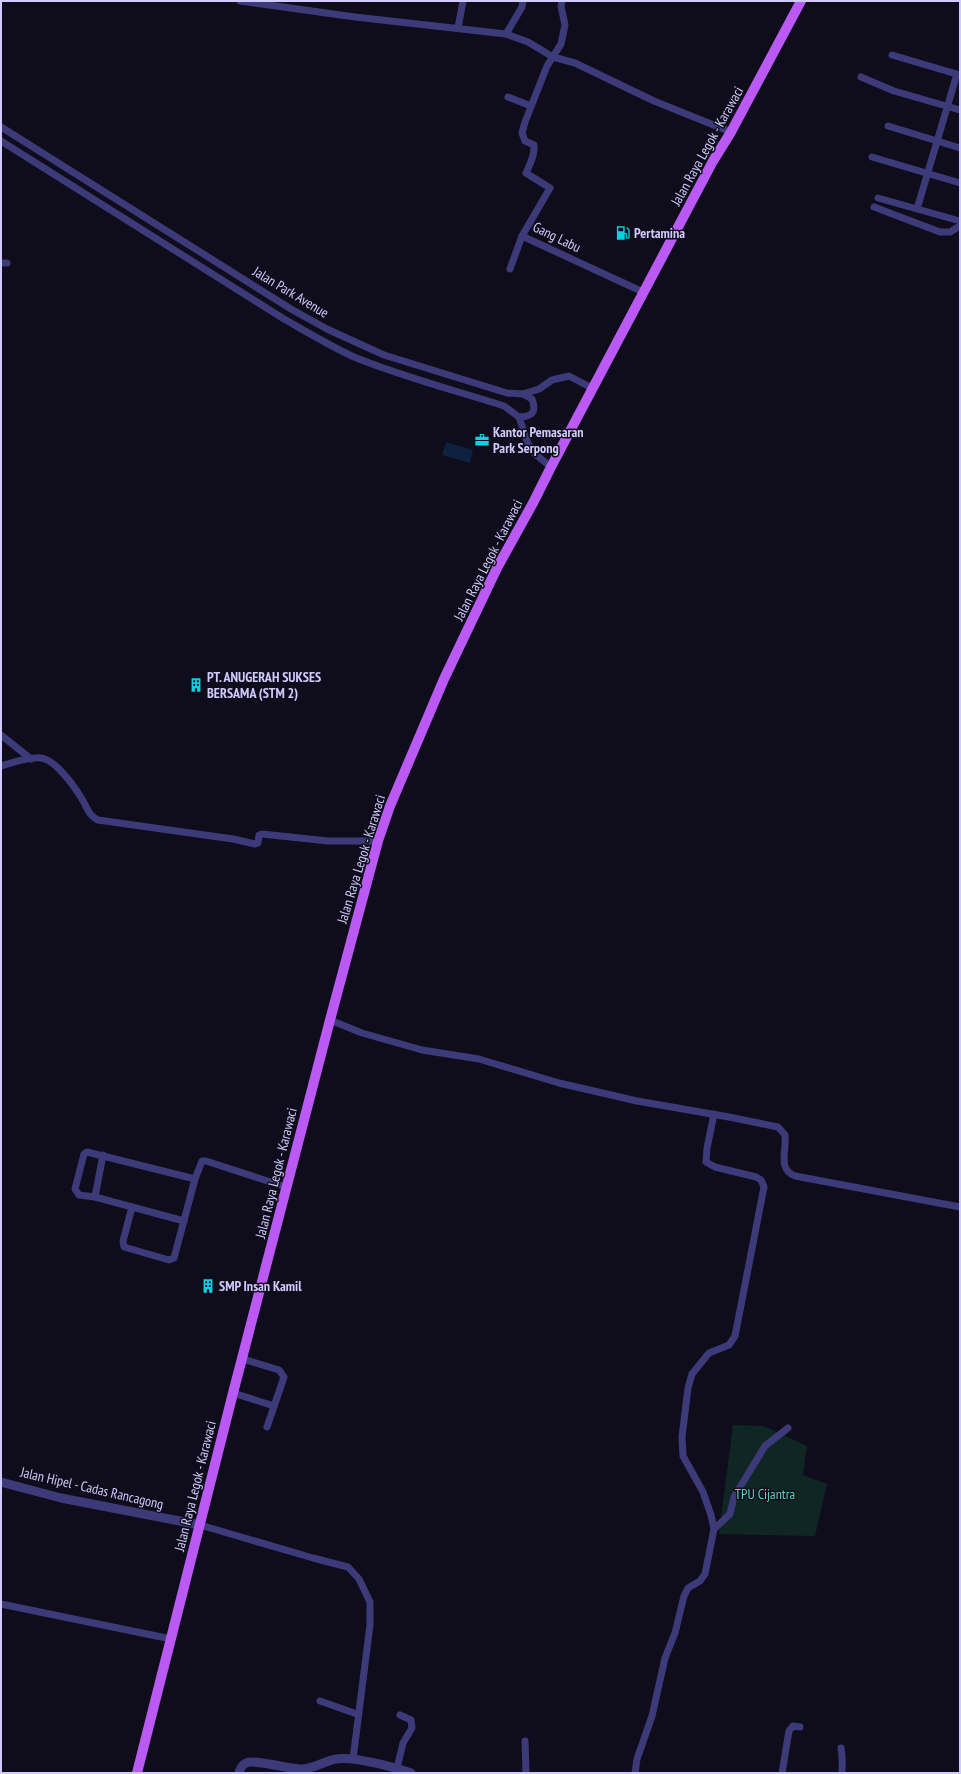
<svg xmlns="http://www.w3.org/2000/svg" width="961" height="1774" viewBox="0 0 961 1774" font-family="'PT Sans Narrow',sans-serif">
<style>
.green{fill:#102625}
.water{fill:#0e213f}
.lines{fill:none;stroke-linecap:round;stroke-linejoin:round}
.minor{stroke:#3d3a79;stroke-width:7}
.tertiary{stroke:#3d3a79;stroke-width:9}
.primary{stroke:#bb59f5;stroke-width:10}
.labels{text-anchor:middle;stroke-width:3;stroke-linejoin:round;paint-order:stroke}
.street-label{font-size:14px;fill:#d0cbfc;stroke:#0f0d1c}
.poi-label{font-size:14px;font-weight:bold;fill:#d0cbfc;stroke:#0f0d1c;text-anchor:start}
.park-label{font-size:14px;fill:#5cd6b8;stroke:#0f0d1c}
</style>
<rect width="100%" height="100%" fill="#0f0d1c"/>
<path class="green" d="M 733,1425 L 764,1426 L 807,1446 L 803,1475 L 827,1484 L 815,1536 L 719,1534 Z"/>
<path class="water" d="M 446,442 L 473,450 L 470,463 L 442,455 Z"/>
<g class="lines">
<g class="minor">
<path d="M 240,1 L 355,17 L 506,34 L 528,42 L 553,57 L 575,63 L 654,101 L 731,132"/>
<path d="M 562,1 L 561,6 L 565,25 L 561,44 L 547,66 L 525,122 L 522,133 L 525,141 L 534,145 C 535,155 530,164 526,173 L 550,188 L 522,236 L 643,292"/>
<path d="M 458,28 L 463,1"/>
<path d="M 506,34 L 522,7 L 523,1"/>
<path d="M 892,55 L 960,75"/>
<path d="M 861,77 L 894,91 L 960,110"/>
<path d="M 508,97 L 531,106"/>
<path d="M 888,126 L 960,148"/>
<path d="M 1,127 L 291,309 L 327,329 L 384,355 L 507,393 L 523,394 L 539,389 L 552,380 L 569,376 L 592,388"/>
<path d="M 1,141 L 284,319 C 307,332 330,346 354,357 C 403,377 454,390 504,406 L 519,417 L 528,444 L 535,454 L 551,467"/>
<path d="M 872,157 L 960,183"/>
<path d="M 878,198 L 960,221"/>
<path d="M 874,207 L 940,232 L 950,232 L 960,226"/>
<path d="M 917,209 L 957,74"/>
<path d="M 1,263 L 7,263"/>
<path d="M 510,269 L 522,236"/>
<path d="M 519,417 C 532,417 537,412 532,399 L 523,394"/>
<path d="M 1,735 L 31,759"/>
<path d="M 1,766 C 11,763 31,756 41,758 C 56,760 74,786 82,799 C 87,807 88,815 98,820 L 233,839 L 255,844 L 258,843 L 259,835 L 262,834 L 328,841 L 378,841"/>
<path d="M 330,1020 L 362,1033 L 422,1050 L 479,1059 L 559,1083 L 637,1101 L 729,1117 L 778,1127 L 785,1135 C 787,1150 777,1169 795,1176 L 960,1207"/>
<path d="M 95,1197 L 103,1155"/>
<path d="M 132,1207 L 123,1241 L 124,1247 L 169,1260 L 174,1258 L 195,1179 L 202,1161 L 206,1161 L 286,1187"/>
<path d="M 184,1221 L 95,1197 L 79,1195 L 75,1189 L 84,1154 L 87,1152 L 195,1179"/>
<path d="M 243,1359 L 279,1370 L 284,1377 L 267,1427"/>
<path d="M 233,1393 L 274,1406"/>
<path d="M 200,1525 L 313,1558 L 348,1567 L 359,1579 L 370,1602 L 370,1625 L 353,1759"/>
<path d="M 714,1529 L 730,1514 L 734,1497 L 765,1446 L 788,1428"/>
<path d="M 1,1604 L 171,1639"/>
<path d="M 320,1701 L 357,1714"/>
<path d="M 525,1741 L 526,1773"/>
<path d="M 841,1748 C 843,1759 842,1762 842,1773"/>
<path d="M 397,1768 L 403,1743 L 412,1728 L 411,1720 L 400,1715"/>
<path d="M 635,1773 L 637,1759 L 652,1716 L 665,1658 L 675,1633 L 684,1596 L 688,1588 L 700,1581 L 705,1574 L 714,1529 L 711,1515 L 703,1492 L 683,1456 L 682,1437 L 688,1388 L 692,1374 L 709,1353 L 729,1345 L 735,1336 L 764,1187 L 761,1180 L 756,1177 L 715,1167 L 706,1162 L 707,1148 L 714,1114"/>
<path d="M 782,1773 L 789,1731 L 793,1726 L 800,1727"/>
</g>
<g class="tertiary">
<path d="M 1,1482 L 61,1498 L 200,1525"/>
<path d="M 239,1773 C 240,1769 242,1765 246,1763 C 255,1759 288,1769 301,1769 C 314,1769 324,1761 336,1759 C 353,1756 394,1767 411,1773"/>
</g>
<path class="primary" d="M 137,1773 L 233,1393 L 330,1020 L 378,841 L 390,806 L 444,679 L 497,568 L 533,503 L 551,467 L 713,161 L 731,132 L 801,1"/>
</g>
<defs>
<symbol id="fuel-bare" viewBox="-9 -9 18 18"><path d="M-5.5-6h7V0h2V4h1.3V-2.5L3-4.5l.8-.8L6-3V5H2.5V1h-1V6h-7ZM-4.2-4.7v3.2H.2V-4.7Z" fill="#0dd0e5" stroke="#0f0d1c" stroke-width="2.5" paint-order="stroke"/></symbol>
<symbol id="office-bare" viewBox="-9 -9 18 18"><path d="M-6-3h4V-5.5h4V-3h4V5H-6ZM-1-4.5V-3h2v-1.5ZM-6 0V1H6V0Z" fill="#0dd0e5" stroke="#0f0d1c" stroke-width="2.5" paint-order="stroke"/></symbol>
<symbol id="building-bare" viewBox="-9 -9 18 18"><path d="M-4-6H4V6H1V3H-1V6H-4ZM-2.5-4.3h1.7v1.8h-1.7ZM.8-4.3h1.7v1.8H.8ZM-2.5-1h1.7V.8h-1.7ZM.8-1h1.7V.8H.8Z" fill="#0dd0e5" stroke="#0f0d1c" stroke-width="2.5" paint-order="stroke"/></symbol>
</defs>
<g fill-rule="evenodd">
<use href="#fuel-bare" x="613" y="223" width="20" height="20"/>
<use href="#office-bare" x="472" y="430" width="20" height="20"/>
<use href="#building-bare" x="186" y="675" width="20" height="20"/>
<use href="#building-bare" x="198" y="1276" width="20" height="20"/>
</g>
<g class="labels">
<g class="street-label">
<text transform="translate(707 146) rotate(-61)" y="5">Jalan Raya Legok - Karawaci</text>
<text transform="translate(557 237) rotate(26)" y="5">Gang Labu</text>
<text transform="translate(291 292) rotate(31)" y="5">Jalan Park Avenue</text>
<text transform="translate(488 560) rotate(-63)" y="5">Jalan Raya Legok - Karawaci</text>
<text transform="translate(361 859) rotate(-73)" y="5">Jalan Raya Legok - Karawaci</text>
<text transform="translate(276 1173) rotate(-76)" y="5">Jalan Raya Legok - Karawaci</text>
<text transform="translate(195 1486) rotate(-76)" y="5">Jalan Raya Legok - Karawaci</text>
<text transform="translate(92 1488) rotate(13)" y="5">Jalan Hipel - Cadas Rancagong</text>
</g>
<g class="poi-label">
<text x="634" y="238">Pertamina</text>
<text x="493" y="437">Kantor Pemasaran<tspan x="493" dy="16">Park Serpong</tspan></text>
<text x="207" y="682">PT. ANUGERAH SUKSES<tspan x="207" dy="16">BERSAMA (STM 2)</tspan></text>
<text x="219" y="1291">SMP Insan Kamil</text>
</g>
<g class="park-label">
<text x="765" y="1499">TPU Cijantra</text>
</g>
</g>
<rect width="961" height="1774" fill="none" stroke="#d0cbfc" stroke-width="4"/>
</svg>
